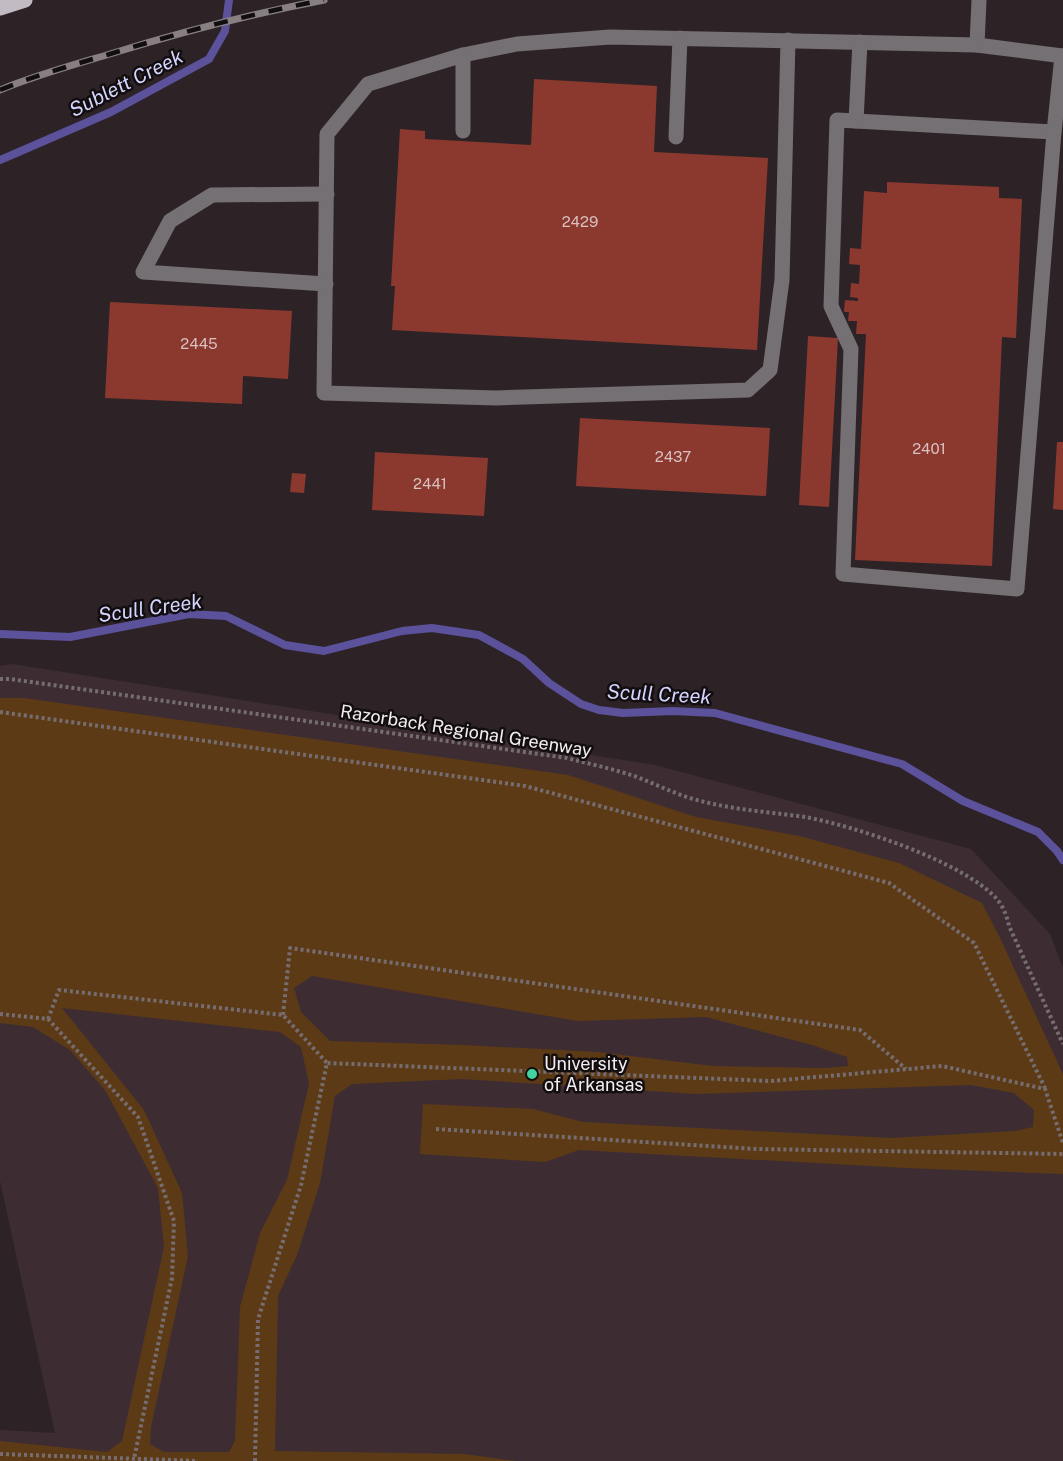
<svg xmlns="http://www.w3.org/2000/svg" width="1063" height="1461" viewBox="0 0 1063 1461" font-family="'Public Sans',sans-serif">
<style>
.built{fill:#3d2d33}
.green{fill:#5d3a16;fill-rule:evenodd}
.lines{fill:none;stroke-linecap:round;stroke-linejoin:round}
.stream{stroke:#5b529b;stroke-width:8}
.building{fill:#8b392f}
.path{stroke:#766d71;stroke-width:4;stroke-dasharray:3 3;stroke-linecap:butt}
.minor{stroke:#747074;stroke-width:15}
.major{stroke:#c2bbc3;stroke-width:15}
.rail-casing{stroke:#877f82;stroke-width:7}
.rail{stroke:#120e10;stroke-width:4.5;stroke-dasharray:14;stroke-linecap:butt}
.poi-dot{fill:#41d4a1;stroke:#120e10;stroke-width:2}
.labels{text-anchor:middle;stroke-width:5;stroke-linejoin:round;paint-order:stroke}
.number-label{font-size:15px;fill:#dac0c0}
.street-label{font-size:18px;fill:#f4edf0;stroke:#120e10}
.poi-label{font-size:18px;fill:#f4edf0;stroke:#120e10;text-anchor:start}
.water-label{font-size:20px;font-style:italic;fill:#d6d5ff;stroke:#120e10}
</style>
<rect width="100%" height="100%" fill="#2d2327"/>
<path class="built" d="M 12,664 L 655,765 L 971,849 L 1050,934 L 1063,968 L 1063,1461 L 0,1461 L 0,1430 L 55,1433 L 0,1181 L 0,666 Z"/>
<path class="green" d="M 0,698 L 24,698 L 568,775 L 696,817 L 799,836 L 899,863 L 982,903 L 1000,938 L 1063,1074 L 1063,1174 L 906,1168 L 579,1150 L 545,1162 L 420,1154 L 423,1104 L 533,1109 L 583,1122 L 891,1138 L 1015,1131 L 1033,1127 L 1034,1110 L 1014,1093 L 971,1085 L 697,1094 L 462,1079 L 352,1084 L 335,1096 L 320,1183 L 297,1255 L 278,1296 L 275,1451 L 464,1454 L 516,1461 L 0,1461 L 0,1441 L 107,1452 L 122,1441 L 164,1247 L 158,1188 L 105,1090 L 70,1050 L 33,1027 L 0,1023 ZM 312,976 L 578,1021 L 706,1017 L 812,1045 L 847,1057 L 848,1066 L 824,1068 L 713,1066 L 597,1052 L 463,1045 L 330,1041 L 301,1012 L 294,988 ZM 62,1008 L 280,1032 L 301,1047 L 309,1083 L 287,1180 L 260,1233 L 240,1307 L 235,1441 L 229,1452 L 164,1452 L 150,1444 L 151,1427 L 188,1256 L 182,1193 L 144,1110 Z"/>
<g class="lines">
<g class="stream">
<path d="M 0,160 L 111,112 L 209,59 L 225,31 L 229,0"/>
<path d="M 0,634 L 70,637 L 189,614 L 226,616 L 285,645 L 324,651 L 402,631 L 432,628 L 479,635 L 523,659 L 549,683 L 581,704 L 599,710 L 623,713 L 673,711 L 715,713 L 902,764 L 963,801 L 1038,832 L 1057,851 L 1063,860"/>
</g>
</g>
<g class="building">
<path d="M 534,79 L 657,86 L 654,152 L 768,158 L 757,350 L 392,330 L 395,286 L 391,286 L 400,129 L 425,131 L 425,139 L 531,145 Z"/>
<path d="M 887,182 L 999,187 L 999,198 L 1022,199 L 1016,338 L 1002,337 L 992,566 L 855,560 L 866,334 L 856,334 L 857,321 L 848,321 L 849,312 L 844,312 L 845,300 L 858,301 L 858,298 L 850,297 L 851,283 L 859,284 L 860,265 L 849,264 L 850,248 L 861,249 L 864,191 L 887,193 Z"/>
<path d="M 110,302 L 292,311 L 288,379 L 243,376 L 242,404 L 105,398 Z"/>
<path d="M 808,336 L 838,338 L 829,507 L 799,505 Z"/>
<path d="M 580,418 L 770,428 L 766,496 L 576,486 Z"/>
<path d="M 1057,442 L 1063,442 L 1063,510 L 1053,509 Z"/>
<path d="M 375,452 L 488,458 L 484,516 L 372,510 Z"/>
<path d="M 292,473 L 306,474 L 304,493 L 290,492 Z"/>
</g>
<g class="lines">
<g class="path">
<path d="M 0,679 L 10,679 L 567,758 C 590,764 614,769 637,777 C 658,785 679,796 701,801 C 735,810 770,812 805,817 C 855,826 961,861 996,898 C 1003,906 1007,916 1009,926 L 1063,1044"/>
<path d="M 0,712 L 525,786 L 889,883 L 974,943 L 1045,1088"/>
<path d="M 0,1014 L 48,1019 L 138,1117 L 174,1221 L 172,1278 L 134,1459"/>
<path d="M 283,1015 L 290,948 L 860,1030 L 906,1069"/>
<path d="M 48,1019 L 59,990 L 283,1015 L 327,1063"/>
<path d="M 436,1129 L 756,1149 L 1063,1154"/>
<path d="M 0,1454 L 198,1461"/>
<path d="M 255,1461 L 258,1319 L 301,1185 L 327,1063 L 771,1081 L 942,1066 L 1045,1089 L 1063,1143"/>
</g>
<g class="minor">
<path d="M 979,0 L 977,45 L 1063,56"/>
<path d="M 788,40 L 782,280 L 770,370 L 748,390 L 496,398 L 324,393 L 327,134 L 368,84 L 463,55 L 517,44 L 610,37 L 977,45"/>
<path d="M 860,42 L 856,121 L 1054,132 L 1062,56"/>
<path d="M 856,121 L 837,120 L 831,306 L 851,349 L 843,574 L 1017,589 L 1054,132"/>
<path d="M 463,131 L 463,55"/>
<path d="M 676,137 L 680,38"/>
<path d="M 326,284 L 143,272 L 170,221 L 212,195 L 327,194"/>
</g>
<path class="major" d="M 0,8 L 25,0"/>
<defs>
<path id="rail" d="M 0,90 C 36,75 73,65 110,54 C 181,32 251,14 324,0"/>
</defs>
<use href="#rail" class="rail-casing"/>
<use href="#rail" class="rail"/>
</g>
<circle class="poi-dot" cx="532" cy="1074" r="6"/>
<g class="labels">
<g class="number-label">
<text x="580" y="227">2429</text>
<text x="199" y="349">2445</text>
<text x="929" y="454">2401</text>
<text x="673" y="462">2437</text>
<text x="430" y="489">2441</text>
</g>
<g class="street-label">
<text transform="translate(466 731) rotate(9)" y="6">Razorback Regional Greenway</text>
</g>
<g class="poi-label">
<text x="544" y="1070">University<tspan x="544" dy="21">of Arkansas</tspan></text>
</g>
<g class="water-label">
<text transform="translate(126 83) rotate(-27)" y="7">Sublett Creek</text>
<text transform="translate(150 608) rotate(-8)" y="7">Scull Creek</text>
<text transform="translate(659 694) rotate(3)" y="7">Scull Creek</text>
</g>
</g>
</svg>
